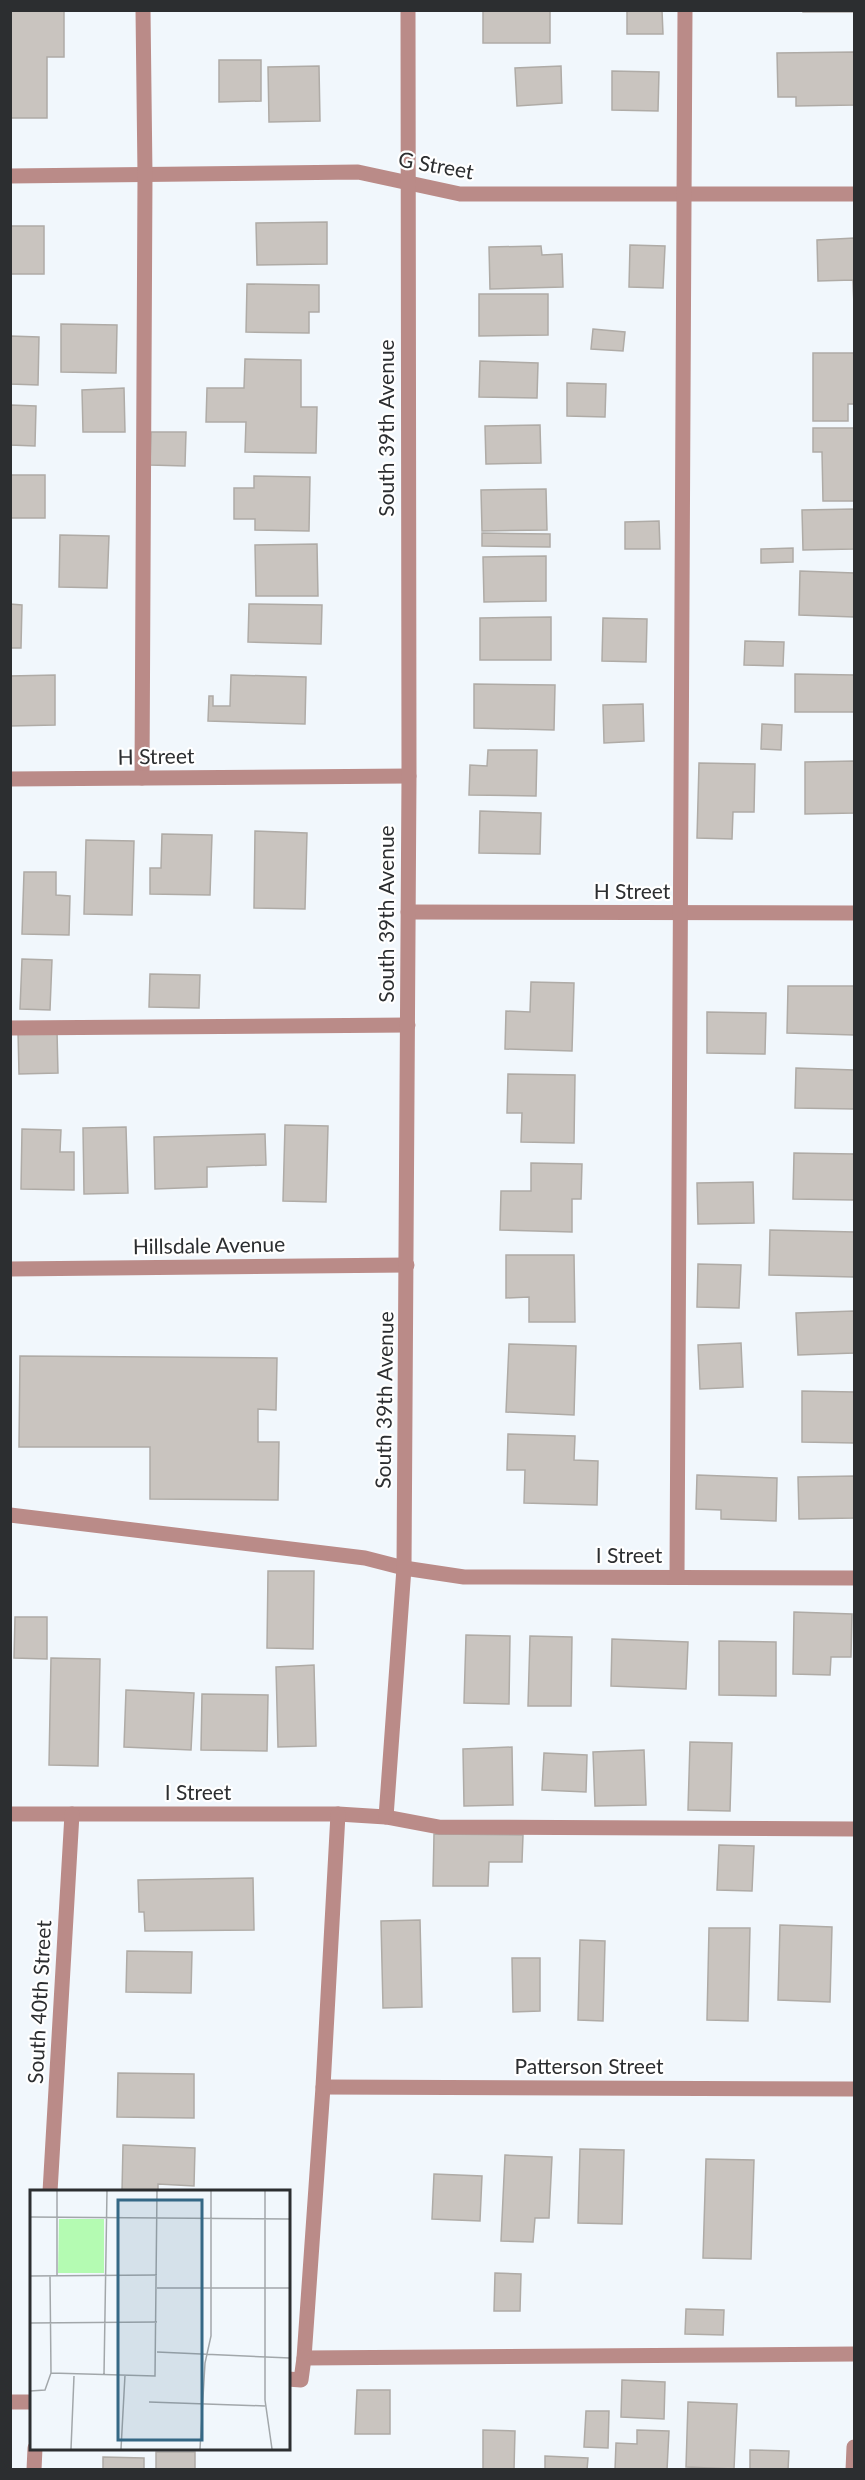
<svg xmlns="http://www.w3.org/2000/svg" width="865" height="2480" viewBox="0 0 865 2480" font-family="Lato,sans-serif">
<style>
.building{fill:#c9c4bf;stroke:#afaba6;stroke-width:1.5}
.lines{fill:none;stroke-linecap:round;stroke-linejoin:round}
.minor{stroke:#ba8b88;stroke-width:15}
.labels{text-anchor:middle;stroke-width:4.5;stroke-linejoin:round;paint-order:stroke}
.street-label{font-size:21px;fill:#2c2e30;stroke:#fff}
.inset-road{fill:none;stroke:#a2a7aa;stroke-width:1.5}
.view{fill:#356885;fill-opacity:0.15;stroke:#356885;stroke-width:3}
.inset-edge{fill:none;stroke:#2c2e30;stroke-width:3}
</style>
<rect width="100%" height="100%" fill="#f1f7fc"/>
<g class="building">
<path d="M 10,10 L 64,10 L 64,57 L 47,57 L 47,118 L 10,118 Z"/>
<rect x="483" y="10" width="67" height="33"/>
<path d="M 627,10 L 662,10 L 663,34 L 627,34 Z"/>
<rect x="803" y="10" width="51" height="2"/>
<path d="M 854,52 L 854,105 L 796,106 L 796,97 L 778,97 L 777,53 Z"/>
<path d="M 219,60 L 261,60 L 261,101 L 219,102 Z"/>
<path d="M 319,66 L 320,121 L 269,122 L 268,67 Z"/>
<path d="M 561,66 L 562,103 L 517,106 L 515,68 Z"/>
<path d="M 612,71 L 659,72 L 658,111 L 612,110 Z"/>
<path d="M 327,222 L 327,264 L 257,265 L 256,223 Z"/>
<rect x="10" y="226" width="34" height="48"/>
<path d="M 854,238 L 854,306 L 853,280 L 818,281 L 817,240 Z"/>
<path d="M 630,245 L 665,246 L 663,288 L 629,287 Z"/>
<path d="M 541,246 L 542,255 L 562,254 L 563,287 L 490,289 L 489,247 Z"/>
<path d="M 247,284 L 319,285 L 319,312 L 309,312 L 309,333 L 246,332 Z"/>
<path d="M 479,294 L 548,294 L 548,335 L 479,336 Z"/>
<path d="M 61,324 L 117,325 L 116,373 L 61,372 Z"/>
<path d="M 593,329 L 625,332 L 623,351 L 591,349 Z"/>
<path d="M 10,336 L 39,337 L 38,385 L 10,384 Z"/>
<path d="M 813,353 L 854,353 L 854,404 L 848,404 L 848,421 L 813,421 Z"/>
<path d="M 245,359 L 301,360 L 301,407 L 317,407 L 316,453 L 245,452 L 246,422 L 206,422 L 207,388 L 244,388 Z"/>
<path d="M 480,361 L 538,363 L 537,398 L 479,397 Z"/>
<path d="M 567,383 L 606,384 L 605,417 L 567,416 Z"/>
<path d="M 124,388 L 125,432 L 83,432 L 82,390 Z"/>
<path d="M 10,405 L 36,406 L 35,446 L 10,445 Z"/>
<path d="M 540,425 L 541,463 L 486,464 L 485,426 Z"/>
<path d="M 813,428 L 854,428 L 854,501 L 823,501 L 822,452 L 813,452 Z"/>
<path d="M 151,432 L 186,432 L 185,466 L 150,465 Z"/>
<rect x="10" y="475" width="35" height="43"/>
<path d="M 254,476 L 310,477 L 309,531 L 255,530 L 255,519 L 234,519 L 234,488 L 254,488 Z"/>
<path d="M 546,489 L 547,530 L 482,531 L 481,490 Z"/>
<path d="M 854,509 L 854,549 L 803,550 L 802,510 Z"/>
<path d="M 659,521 L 660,549 L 625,549 L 625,522 Z"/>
<path d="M 482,533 L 550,534 L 550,547 L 482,546 Z"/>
<path d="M 60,535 L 109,536 L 107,588 L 59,587 Z"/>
<path d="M 317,544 L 318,596 L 256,596 L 255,545 Z"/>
<path d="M 793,548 L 793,562 L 761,563 L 761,549 Z"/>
<path d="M 546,556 L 546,601 L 484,602 L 483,557 Z"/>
<path d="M 800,571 L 854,573 L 854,617 L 799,615 Z"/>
<path d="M 10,604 L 22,605 L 21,648 L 10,648 Z"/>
<path d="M 249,604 L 322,605 L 321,644 L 248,642 Z"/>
<path d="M 551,617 L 551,660 L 480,660 L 480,618 Z"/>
<path d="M 603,618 L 647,619 L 646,662 L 602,661 Z"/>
<path d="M 745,641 L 784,642 L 783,666 L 744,665 Z"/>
<path d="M 795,674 L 854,675 L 854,712 L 795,712 Z"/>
<path d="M 55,675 L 55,725 L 10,726 L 10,676 Z"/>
<path d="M 231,675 L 306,677 L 305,724 L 208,721 L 209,696 L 213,696 L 213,706 L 230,706 Z"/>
<path d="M 474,684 L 555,685 L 554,730 L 474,728 Z"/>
<path d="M 643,704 L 644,741 L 604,743 L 603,705 Z"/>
<path d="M 762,724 L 782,725 L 781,750 L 761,749 Z"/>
<path d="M 488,750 L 537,750 L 536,796 L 469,795 L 470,765 L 487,766 Z"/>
<path d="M 854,761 L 854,813 L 805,814 L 805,762 Z"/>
<path d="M 699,763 L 755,764 L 754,812 L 733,812 L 732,839 L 697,838 Z"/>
<path d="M 480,811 L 541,813 L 540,854 L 479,853 Z"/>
<path d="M 255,831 L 307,833 L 305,909 L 254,908 Z"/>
<path d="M 162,834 L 212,835 L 210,895 L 150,894 L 150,868 L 161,868 Z"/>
<path d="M 86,840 L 134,841 L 132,915 L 84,914 Z"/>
<path d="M 24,872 L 56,872 L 56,895 L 70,896 L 69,935 L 22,934 Z"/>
<path d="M 22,959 L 52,960 L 50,1010 L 20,1009 Z"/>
<path d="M 150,974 L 200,975 L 199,1008 L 149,1007 Z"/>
<path d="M 531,982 L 574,983 L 572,1051 L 505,1049 L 506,1011 L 530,1012 Z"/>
<path d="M 788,986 L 854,986 L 854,1035 L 787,1033 Z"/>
<path d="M 707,1012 L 766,1013 L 765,1054 L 707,1053 Z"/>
<path d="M 57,1031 L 58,1073 L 19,1074 L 18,1032 Z"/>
<path d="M 796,1068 L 854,1070 L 854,1109 L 795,1108 Z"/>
<path d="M 508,1074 L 575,1075 L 574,1143 L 521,1142 L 522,1113 L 507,1113 Z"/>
<path d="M 285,1125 L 328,1126 L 326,1202 L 283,1201 Z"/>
<path d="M 126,1127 L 128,1193 L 84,1194 L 83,1128 Z"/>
<path d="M 22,1129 L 61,1130 L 60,1152 L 74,1152 L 74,1190 L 21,1189 Z"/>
<path d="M 265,1134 L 266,1165 L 207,1167 L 207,1187 L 155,1189 L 154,1137 Z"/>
<path d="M 794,1153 L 854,1154 L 854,1200 L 793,1199 Z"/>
<path d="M 531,1163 L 582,1164 L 581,1199 L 572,1199 L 572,1232 L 500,1230 L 501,1191 L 531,1191 Z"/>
<path d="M 753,1182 L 754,1223 L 698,1224 L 697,1183 Z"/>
<path d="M 770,1230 L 854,1232 L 854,1277 L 769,1275 Z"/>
<path d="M 506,1255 L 574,1255 L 575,1322 L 529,1322 L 529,1297 L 506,1298 Z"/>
<path d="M 698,1264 L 741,1265 L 739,1308 L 697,1307 Z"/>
<path d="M 854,1311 L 854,1353 L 798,1355 L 796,1313 Z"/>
<path d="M 741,1343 L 743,1387 L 700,1389 L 698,1345 Z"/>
<path d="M 509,1344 L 576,1346 L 574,1415 L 506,1412 Z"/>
<path d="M 20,1356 L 277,1358 L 276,1410 L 258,1409 L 258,1442 L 279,1442 L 278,1500 L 150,1499 L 150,1447 L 19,1447 Z"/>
<path d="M 802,1391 L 854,1392 L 854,1443 L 802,1442 Z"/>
<path d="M 508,1434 L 575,1436 L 574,1460 L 598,1461 L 597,1505 L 524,1503 L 525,1470 L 507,1470 Z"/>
<path d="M 697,1475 L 777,1478 L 776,1521 L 721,1519 L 721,1510 L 696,1509 Z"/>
<path d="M 854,1476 L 854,1518 L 799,1519 L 798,1477 Z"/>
<path d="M 268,1571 L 314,1571 L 313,1649 L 267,1648 Z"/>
<path d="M 794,1612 L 852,1614 L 851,1657 L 831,1657 L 830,1675 L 793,1674 Z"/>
<path d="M 15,1617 L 47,1617 L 47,1659 L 14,1658 Z"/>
<path d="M 466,1635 L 510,1636 L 509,1704 L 464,1703 Z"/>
<path d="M 530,1636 L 572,1637 L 571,1706 L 528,1706 Z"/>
<path d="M 612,1639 L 688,1642 L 686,1689 L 611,1686 Z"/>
<path d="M 719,1641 L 776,1642 L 776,1696 L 719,1695 Z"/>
<path d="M 51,1658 L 100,1659 L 98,1766 L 49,1765 Z"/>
<path d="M 314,1665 L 316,1746 L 278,1747 L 276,1667 Z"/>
<path d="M 126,1690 L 194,1693 L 191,1750 L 124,1747 Z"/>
<path d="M 202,1694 L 268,1695 L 267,1751 L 201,1750 Z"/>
<path d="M 690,1742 L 732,1743 L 730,1811 L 688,1810 Z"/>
<path d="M 512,1747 L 513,1805 L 464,1806 L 463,1749 Z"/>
<path d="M 644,1750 L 646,1805 L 595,1806 L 593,1752 Z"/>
<path d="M 544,1753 L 587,1755 L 586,1792 L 542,1790 Z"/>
<path d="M 434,1834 L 523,1835 L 522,1862 L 489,1862 L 488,1886 L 433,1886 Z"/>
<path d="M 719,1845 L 754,1846 L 752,1891 L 717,1890 Z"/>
<path d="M 253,1878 L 254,1930 L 145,1931 L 144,1912 L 139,1912 L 138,1880 Z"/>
<path d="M 420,1920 L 422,2007 L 383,2008 L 381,1921 Z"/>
<path d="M 780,1925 L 832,1927 L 830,2002 L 778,2000 Z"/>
<path d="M 709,1928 L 750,1928 L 748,2021 L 707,2020 Z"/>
<path d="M 580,1940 L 605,1941 L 603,2021 L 578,2020 Z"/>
<path d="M 127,1951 L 192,1952 L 191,1993 L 126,1992 Z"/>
<path d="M 512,1958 L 540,1958 L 540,2011 L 513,2012 Z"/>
<path d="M 118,2073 L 194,2074 L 194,2118 L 117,2117 Z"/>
<path d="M 123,2145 L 195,2148 L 194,2186 L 158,2184 L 158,2192 L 122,2192 Z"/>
<path d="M 580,2149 L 624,2150 L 622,2224 L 578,2223 Z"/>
<path d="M 505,2155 L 552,2157 L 549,2218 L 535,2218 L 533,2242 L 501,2241 Z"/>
<path d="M 706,2159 L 754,2160 L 751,2259 L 703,2258 Z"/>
<path d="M 434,2174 L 482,2176 L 480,2221 L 432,2219 Z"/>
<path d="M 495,2273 L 521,2274 L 520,2311 L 494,2311 Z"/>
<path d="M 686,2309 L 724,2310 L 723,2335 L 685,2334 Z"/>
<path d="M 622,2380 L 665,2382 L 664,2419 L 621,2417 Z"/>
<path d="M 357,2390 L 390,2390 L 390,2434 L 355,2434 Z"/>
<path d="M 688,2402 L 737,2404 L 734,2469 L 686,2467 Z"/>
<path d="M 586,2411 L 609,2411 L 608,2448 L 584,2447 Z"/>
<path d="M 483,2430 L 515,2431 L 514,2470 L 483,2470 Z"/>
<path d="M 637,2430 L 669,2431 L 667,2470 L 615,2470 L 616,2443 L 637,2444 Z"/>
<path d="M 234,2448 L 278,2448 L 278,2450 Z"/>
<path d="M 750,2450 L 789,2451 L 788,2470 L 750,2470 Z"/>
<rect x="156" y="2452" width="39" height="18"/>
<path d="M 545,2456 L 588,2458 L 587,2470 L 545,2470 Z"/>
<path d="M 103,2457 L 144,2458 L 144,2470 L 103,2470 Z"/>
</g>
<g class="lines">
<g class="minor">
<path d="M 10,176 L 358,172 L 460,194 L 854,194"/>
<path d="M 142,778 L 145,175 L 143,10"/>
<path d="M 10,779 L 409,776"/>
<path d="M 408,912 L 854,913"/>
<path d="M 10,1028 L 408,1025"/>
<path d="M 10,1269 L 407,1265"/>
<path d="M 10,1515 L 365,1558 L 404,1568 L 464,1577 L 854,1578"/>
<path d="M 677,1577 L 685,10"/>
<path d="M 10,1814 L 338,1814 L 386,1817 L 439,1827 L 854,1829"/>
<path d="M 386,1817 L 404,1568 L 409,776 L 408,10"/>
<path d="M 323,2087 L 854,2089"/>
<path d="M 50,2192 L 72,1814"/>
<path d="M 304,2358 L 854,2354"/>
<path d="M 288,2379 L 301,2380 L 304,2358 L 323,2087 L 338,1814"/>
<path d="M 10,2402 L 32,2402"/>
<path d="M 34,2470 L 35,2448"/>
<path d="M 853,2470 L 854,2447"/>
</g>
</g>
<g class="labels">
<g class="street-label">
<text transform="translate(436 166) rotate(10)" y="7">G Street</text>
<text transform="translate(387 428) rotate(-90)" y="7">South 39th Avenue</text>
<text transform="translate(156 757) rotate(-1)" y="7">H Street</text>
<text x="632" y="899">H Street</text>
<text transform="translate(387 914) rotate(-90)" y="7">South 39th Avenue</text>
<text transform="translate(209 1246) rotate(-1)" y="7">Hillsdale Avenue</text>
<text transform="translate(385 1400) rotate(-89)" y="7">South 39th Avenue</text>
<text x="629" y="1563">I Street</text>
<text x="198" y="1800">I Street</text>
<text transform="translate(40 2002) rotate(-87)" y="7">South 40th Street</text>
<text x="589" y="2074">Patterson Street</text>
</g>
</g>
<g transform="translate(30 2190)">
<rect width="260" height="260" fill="#f1f7fc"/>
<path d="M 29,29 L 74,29 L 74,83 L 28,83 Z" fill="#b4fbb2"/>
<path class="inset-road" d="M 27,0 L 27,86M 235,0 L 235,210 L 242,259M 0,27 L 260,29M 0,86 L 127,85M 127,98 L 260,98M 0,133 L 127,132M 127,162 L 260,168M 21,183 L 125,186 L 127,0M 74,185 L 77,0M 0,201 L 15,200 L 21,183 L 20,86M 119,212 L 235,216M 41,259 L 44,186M 91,259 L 95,185M 170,259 L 175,173 L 181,146 L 181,0"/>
<path class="view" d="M 88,10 L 172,10 L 172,250 L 88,250 Z"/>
<rect width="260" height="260" class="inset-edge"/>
</g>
<rect width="865" height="2480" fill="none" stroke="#2c2e30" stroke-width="24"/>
</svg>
